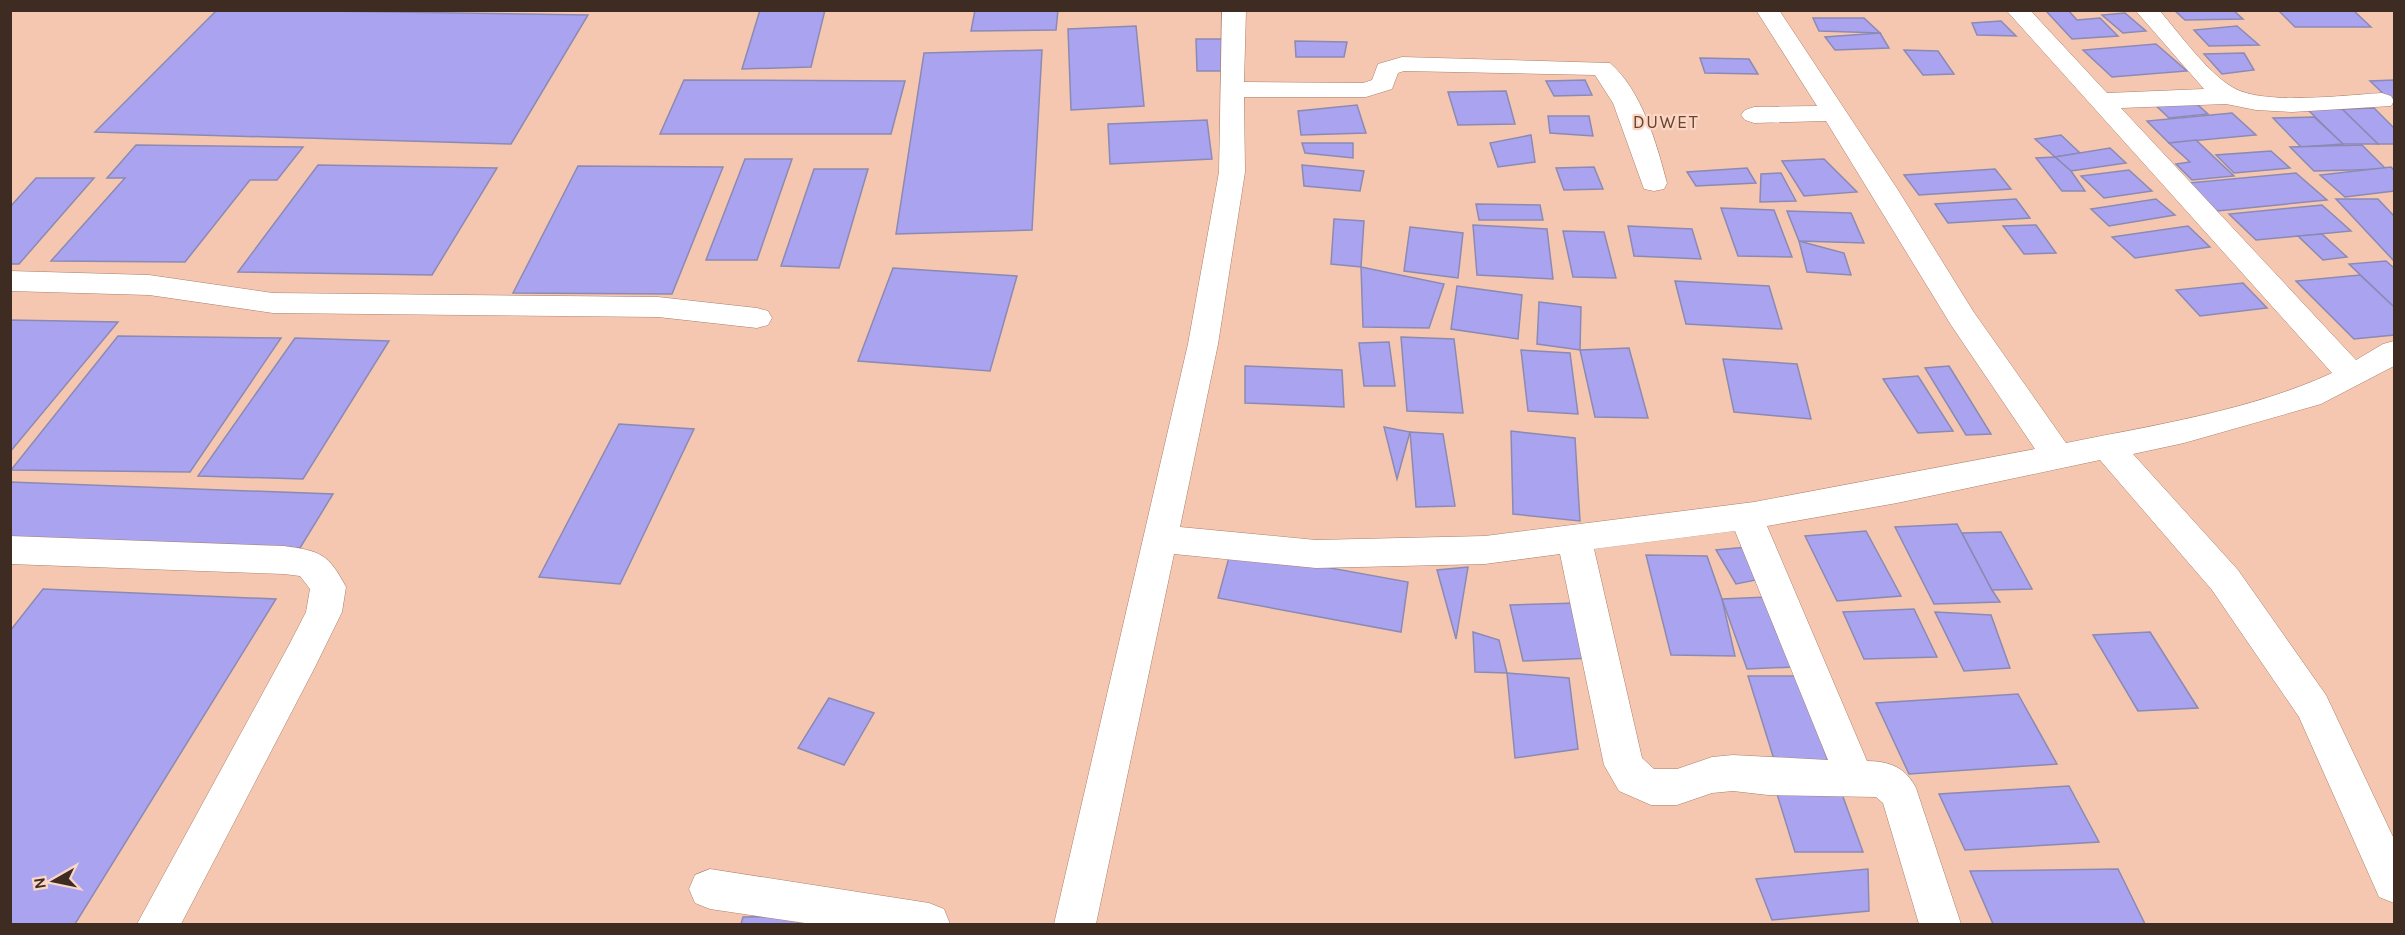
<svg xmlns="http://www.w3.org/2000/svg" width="2405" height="935" viewBox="0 0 2405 935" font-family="Karla,sans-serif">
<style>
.building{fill:#a9a3f0;stroke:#8c8ab3;stroke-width:1.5}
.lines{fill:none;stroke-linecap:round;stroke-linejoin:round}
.minor-casing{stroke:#a97f6a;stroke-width:1}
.minor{fill:#fff;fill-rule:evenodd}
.labels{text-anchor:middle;stroke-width:4.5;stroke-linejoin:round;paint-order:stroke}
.far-quarter-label{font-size:18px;letter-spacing:1.5px;fill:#6a4431;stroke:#fcd6c4}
</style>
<rect width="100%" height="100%" fill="#f5c7b1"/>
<g class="building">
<path d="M 217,10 L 252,10 L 588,15 L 511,144 L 95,132 Z"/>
<path d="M 760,10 L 825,10 L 811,67 L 742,69 Z"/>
<path d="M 975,10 L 1058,10 L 1056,30 L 971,31 Z"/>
<path d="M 2068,10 L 2077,20 L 2100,18 L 2118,36 L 2072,39 L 2046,11 Z"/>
<path d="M 2174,10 L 2233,10 L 2243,19 L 2185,20 Z"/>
<path d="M 2278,10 L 2353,10 L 2371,27 L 2295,27 Z"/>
<path d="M 2125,13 L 2146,31 L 2123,33 L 2102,15 Z"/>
<path d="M 1813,18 L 1864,18 L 1880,33 L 1819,31 Z"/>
<path d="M 2001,21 L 2016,36 L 1977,35 L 1972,23 Z"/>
<path d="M 1136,26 L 1144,106 L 1071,110 L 1068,29 Z"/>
<path d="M 2237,26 L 2259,45 L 2209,46 L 2194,30 Z"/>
<path d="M 1880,33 L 1889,48 L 1835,50 L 1825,37 Z"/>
<path d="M 1196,39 L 1226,39 L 1227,71 L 1197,71 Z"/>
<path d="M 1295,41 L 1347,42 L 1344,57 L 1296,57 Z"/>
<path d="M 2156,44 L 2187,71 L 2112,77 L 2083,50 Z"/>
<path d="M 1042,50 L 1032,230 L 896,234 L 924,53 Z"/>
<path d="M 1904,50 L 1938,51 L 1954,74 L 1923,75 Z"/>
<path d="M 2244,53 L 2254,70 L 2222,74 L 2204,54 Z"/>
<path d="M 1700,58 L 1749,59 L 1758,74 L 1705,73 Z"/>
<path d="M 684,80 L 905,81 L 891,134 L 660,134 Z"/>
<path d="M 1585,80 L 1592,95 L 1554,96 L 1546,81 Z"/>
<path d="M 2394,80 L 2394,104 L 2370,81 Z"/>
<path d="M 1506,91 L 1515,124 L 1458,125 L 1448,92 Z"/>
<path d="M 2189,97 L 2208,114 L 2169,118 L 2151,101 Z"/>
<path d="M 1357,105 L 1366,133 L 1301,135 L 1298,111 Z"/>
<path d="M 2374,108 L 2394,128 L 2394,144 L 2378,144 L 2342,109 Z"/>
<path d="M 2307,109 L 2342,109 L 2378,144 L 2343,144 Z"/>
<path d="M 2232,113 L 2256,135 L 2169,143 L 2147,121 Z"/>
<path d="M 1548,116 L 1589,116 L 1593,136 L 1550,133 Z"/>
<path d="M 2314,117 L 2343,144 L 2301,147 L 2273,118 Z"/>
<path d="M 1207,120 L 1212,159 L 1110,164 L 1108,124 Z"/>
<path d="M 1531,135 L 1535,162 L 1498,167 L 1490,143 Z"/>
<path d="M 2061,135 L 2080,153 L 2055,157 L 2035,139 Z"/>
<path d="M 2196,140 L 2234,176 L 2192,180 L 2176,164 L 2190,162 L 2169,143 Z"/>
<path d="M 1302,143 L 1353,143 L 1353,158 L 1305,153 Z"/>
<path d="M 136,145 L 303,147 L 277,180 L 250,180 L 185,262 L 51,261 L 125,178 L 107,178 Z"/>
<path d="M 2362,145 L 2386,169 L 2314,171 L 2290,147 Z"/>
<path d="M 2110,148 L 2126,163 L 2071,171 L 2055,157 Z"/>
<path d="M 2271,151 L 2290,168 L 2234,173 L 2216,155 Z"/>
<path d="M 2055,157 L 2071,171 L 2085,191 L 2062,191 L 2036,158 Z"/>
<path d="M 745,159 L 792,159 L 757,260 L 706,260 Z"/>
<path d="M 1824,159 L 1857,192 L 1804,196 L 1782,161 Z"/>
<path d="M 318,165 L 497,168 L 432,275 L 238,272 Z"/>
<path d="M 1302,165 L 1364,171 L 1360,191 L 1304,186 Z"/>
<path d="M 578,166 L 723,167 L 672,294 L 513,293 Z"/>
<path d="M 1594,167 L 1603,189 L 1564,190 L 1556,168 Z"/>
<path d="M 2391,167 L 2394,170 L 2394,191 L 2345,197 L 2320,175 Z"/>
<path d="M 1747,168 L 1756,183 L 1696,186 L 1687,172 Z"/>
<path d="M 814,169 L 868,169 L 839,268 L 781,266 Z"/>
<path d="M 1995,169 L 2011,189 L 1919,195 L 1904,175 Z"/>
<path d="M 2129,170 L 2152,191 L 2104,198 L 2081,176 Z"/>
<path d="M 1781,173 L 1796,201 L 1760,202 L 1761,174 Z"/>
<path d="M 2296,173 L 2327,200 L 2217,211 L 2188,183 Z"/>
<path d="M 36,178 L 94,178 L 19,264 L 10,264 L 10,207 Z"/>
<path d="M 2016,199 L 2030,218 L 1948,223 L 1935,204 Z"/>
<path d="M 2156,199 L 2175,215 L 2109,226 L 2091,209 Z"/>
<path d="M 2336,199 L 2378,199 L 2394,216 L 2394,261 Z"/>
<path d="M 1476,204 L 1540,205 L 1543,220 L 1479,220 Z"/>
<path d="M 2322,205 L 2351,231 L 2256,240 L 2229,214 Z"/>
<path d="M 1721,208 L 1774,210 L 1792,257 L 1738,256 Z"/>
<path d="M 1787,211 L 1851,213 L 1864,243 L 1799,241 Z"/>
<path d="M 1334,219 L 1364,221 L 1361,267 L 1331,264 Z"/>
<path d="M 1473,225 L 1547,229 L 1553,279 L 1477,275 Z"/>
<path d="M 2036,225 L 2056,253 L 2024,254 L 2003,226 Z"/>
<path d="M 1628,226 L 1692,229 L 1701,259 L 1634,256 Z"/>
<path d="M 2188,226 L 2210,247 L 2135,258 L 2112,237 Z"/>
<path d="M 1410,227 L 1463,233 L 1458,278 L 1404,271 Z"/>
<path d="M 1563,231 L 1604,232 L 1616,278 L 1573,277 Z"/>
<path d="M 2322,234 L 2347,257 L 2323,260 L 2298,236 Z"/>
<path d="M 1799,241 L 1844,253 L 1851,275 L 1807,272 Z"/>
<path d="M 2386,261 L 2394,268 L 2394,307 L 2349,264 Z"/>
<path d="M 1361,267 L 1444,284 L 1429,328 L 1363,327 Z"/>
<path d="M 893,268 L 1017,276 L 990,371 L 858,361 Z"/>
<path d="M 2360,275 L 2394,307 L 2394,335 L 2354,339 L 2296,281 Z"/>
<path d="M 1675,281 L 1769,286 L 1782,329 L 1686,324 Z"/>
<path d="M 2243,283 L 2267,308 L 2200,316 L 2176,290 Z"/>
<path d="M 1457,286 L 1522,295 L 1518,339 L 1451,329 Z"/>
<path d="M 1539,302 L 1581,307 L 1580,350 L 1537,344 Z"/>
<path d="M 10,320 L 118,322 L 10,452 Z"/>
<path d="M 118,336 L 281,338 L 190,472 L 11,470 Z"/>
<path d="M 1401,337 L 1454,339 L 1463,413 L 1407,411 Z"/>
<path d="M 295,338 L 389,341 L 303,479 L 198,476 Z"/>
<path d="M 1389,342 L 1395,386 L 1364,386 L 1359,343 Z"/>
<path d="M 1629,348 L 1648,418 L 1595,417 L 1580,350 Z"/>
<path d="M 1521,350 L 1570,353 L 1578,414 L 1528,411 Z"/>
<path d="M 1723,359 L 1797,364 L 1811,419 L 1734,412 Z"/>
<path d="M 1245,366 L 1342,370 L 1344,407 L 1245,403 Z"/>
<path d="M 1949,366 L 1991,434 L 1966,435 L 1925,368 Z"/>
<path d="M 1918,376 L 1953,431 L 1918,433 L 1883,379 Z"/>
<path d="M 619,424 L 694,429 L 620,584 L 539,577 Z"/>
<path d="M 1384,427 L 1410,432 L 1397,479 Z"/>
<path d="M 1511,431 L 1575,438 L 1580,521 L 1513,514 Z"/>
<path d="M 1410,432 L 1443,434 L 1455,506 L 1416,507 Z"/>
<path d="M 10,482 L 333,494 L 300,548 L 10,537 Z"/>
<path d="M 1957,524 L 1992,590 L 2000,602 L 1934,604 L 1895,527 Z"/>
<path d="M 1866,531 L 1901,596 L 1837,601 L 1805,536 Z"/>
<path d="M 2001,532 L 2032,589 L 1992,590 L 1962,533 Z"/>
<path d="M 1747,547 L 1761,579 L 1736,584 L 1716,550 Z"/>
<path d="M 1231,550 L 1408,582 L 1401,632 L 1218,598 Z"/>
<path d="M 1646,555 L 1707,556 L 1722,599 L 1735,656 L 1671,655 Z"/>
<path d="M 1468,567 L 1456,639 L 1437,570 Z"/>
<path d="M 43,589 L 276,599 L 75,924 L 10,924 L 10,631 Z"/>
<path d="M 1767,597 L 1794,667 L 1747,669 L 1722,599 Z"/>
<path d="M 1578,603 L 1593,658 L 1523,661 L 1510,605 Z"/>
<path d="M 1914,609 L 1937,657 L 1864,659 L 1843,612 Z"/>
<path d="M 1935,612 L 1991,615 L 2010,668 L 1964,671 Z"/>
<path d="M 1473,632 L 1499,640 L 1507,673 L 1475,672 Z"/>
<path d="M 2150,632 L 2198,708 L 2138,711 L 2093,635 Z"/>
<path d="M 1507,673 L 1569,678 L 1578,749 L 1515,758 Z"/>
<path d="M 1748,676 L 1798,676 L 1831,769 L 1777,769 Z"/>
<path d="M 2018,694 L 2057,764 L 1909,774 L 1876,703 Z"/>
<path d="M 829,698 L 874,713 L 844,765 L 798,748 Z"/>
<path d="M 2069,786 L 2099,842 L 1965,850 L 1939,794 Z"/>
<path d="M 1777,794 L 1842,794 L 1863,852 L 1795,852 Z"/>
<path d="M 1868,869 L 1869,911 L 1772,920 L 1756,879 Z"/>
<path d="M 2118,869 L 2145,924 L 1993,924 L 1970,871 Z"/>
<path d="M 799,916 L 798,924 L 741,924 L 743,917 Z"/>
</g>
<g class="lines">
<defs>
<g id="minor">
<path d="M 1222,10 L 1246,10 L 1244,82 L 1363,83 L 1372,80 L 1378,64 L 1402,57 L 1610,63 C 1642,91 1656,142 1667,183 L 1664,189 L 1654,191 L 1644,189 L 1613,103 L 1595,75 L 1404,71 L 1398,73 L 1392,89 L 1366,97 L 1244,97 L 1245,172 L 1218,344 L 1180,527 L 1316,540 L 1485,536 L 1754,502 L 2035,449 L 1951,325 L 1826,121 L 1754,123 L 1745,120 L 1741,115 L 1745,110 L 1754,107 L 1817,106 L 1756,10 L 1779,10 L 1898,190 L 1973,311 L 2066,443 C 2154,425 2249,411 2332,373 L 2006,10 L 2030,10 L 2107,93 L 2204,89 L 2135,10 L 2159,10 C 2180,34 2206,71 2232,87 C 2262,106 2345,95 2382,93 L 2391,96 L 2394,101 L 2391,106 L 2292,112 L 2256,110 L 2226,104 L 2121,108 L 2356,360 L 2383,344 L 2394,341 L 2394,366 L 2321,404 L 2184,443 L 2133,454 L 2238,570 L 2326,695 L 2394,839 L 2394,903 L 2379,897 L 2299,717 L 2212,590 L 2100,460 L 1897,503 L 1767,526 L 1867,761 C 1890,761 1906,768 1916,788 L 1961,924 L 1919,924 L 1883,803 L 1876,797 L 1768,795 L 1733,791 L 1712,793 L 1677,805 L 1651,805 L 1619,791 L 1604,765 L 1560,554 L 1485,564 L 1316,568 L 1174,554 L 1096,924 L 1054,924 L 1188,344 L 1219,172 ZM 1735,531 L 1828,760 L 1733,755 L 1712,757 L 1677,769 L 1654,769 L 1642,758 L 1594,549 Z"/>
<path d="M 10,271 L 149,275 L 273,293 L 658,297 L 757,308 L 768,311 L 772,318 L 768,325 L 757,328 L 658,317 L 273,313 L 149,295 L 10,291 Z"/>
<path d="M 10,536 L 284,546 C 320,551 328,553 346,587 L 342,612 L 315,667 L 181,924 L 137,924 L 289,645 L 306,612 L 310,589 L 300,576 L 284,574 L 10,564 Z"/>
<path d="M 710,869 L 929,903 L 944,909 L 950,924 L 812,924 L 710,909 L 695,903 L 689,889 L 695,875 Z"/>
</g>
</defs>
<use href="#minor" class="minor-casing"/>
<use href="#minor" class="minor"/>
</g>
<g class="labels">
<g class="far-quarter-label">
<text x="1666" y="128">DUWET</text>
</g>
</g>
<rect width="2405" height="935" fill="none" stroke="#3e2c23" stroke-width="24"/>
<g transform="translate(54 881) rotate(261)" stroke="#fcd6c4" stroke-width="4.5" paint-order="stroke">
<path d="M0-4.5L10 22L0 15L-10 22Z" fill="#3e2c23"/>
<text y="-9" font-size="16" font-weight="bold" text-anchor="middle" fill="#3e2c23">N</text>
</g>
</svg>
